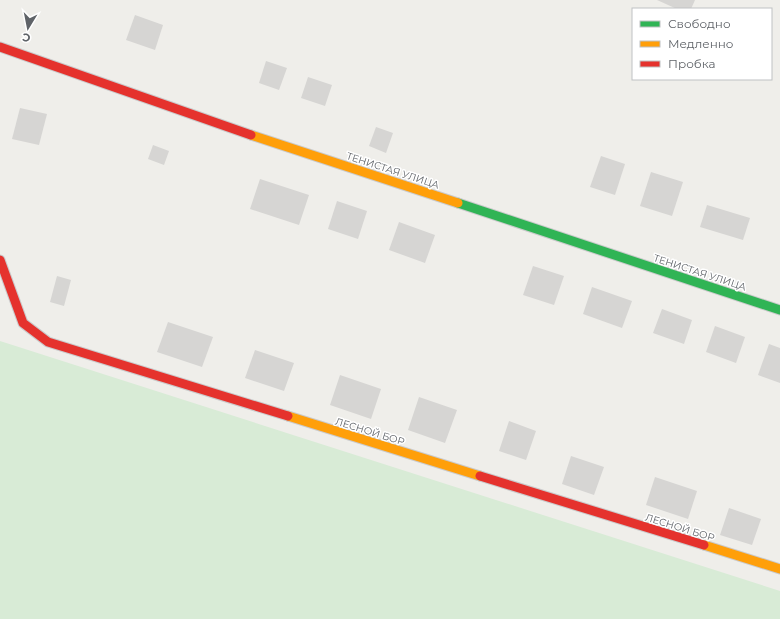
<svg xmlns="http://www.w3.org/2000/svg" width="780" height="619" viewBox="0 0 780 619" font-family="Montserrat,sans-serif">
<style>
.green{fill:#d8ebd6}
.building{fill:#d6d5d3}
.lines{fill:none;stroke-linecap:round;stroke-linejoin:round}
.fast-casing{stroke:#cacacb;stroke-width:11}
.slow-casing{stroke:#cacacb;stroke-width:11}
.jam-casing{stroke:#cacacb;stroke-width:11}
.fast{stroke:#30b455;stroke-width:9}
.slow{stroke:#ff9f0a;stroke-width:9}
.jam{stroke:#e5322d;stroke-width:9}
.labels{text-anchor:middle;stroke-width:3;stroke-linejoin:round;paint-order:stroke}
.street-label{font-size:10px;fill:#5f6368;stroke:#fff}
</style>
<rect width="100%" height="100%" fill="#efeeea"/>
<path class="green" d="M 0,341 L 780,591 L 780,619 L 0,619 Z"/>
<g class="building">
<path d="M 657,0 L 695,0 L 691,9 L 677,9 Z"/>
<path d="M 135,15 L 163,25 L 155,50 L 126,40 Z"/>
<path d="M 266,61 L 287,68 L 279,90 L 259,83 Z"/>
<path d="M 308,77 L 332,85 L 325,106 L 301,98 Z"/>
<path d="M 20,108 L 47,114 L 39,145 L 12,139 Z"/>
<path d="M 376,127 L 393,133 L 386,153 L 369,146 Z"/>
<path d="M 153,145 L 169,151 L 164,165 L 148,159 Z"/>
<path d="M 601,156 L 625,164 L 615,195 L 590,187 Z"/>
<path d="M 651,172 L 683,182 L 672,216 L 640,206 Z"/>
<path d="M 260,179 L 309,195 L 299,225 L 250,209 Z"/>
<path d="M 337,201 L 367,211 L 358,239 L 328,229 Z"/>
<path d="M 707,205 L 750,218 L 743,240 L 700,227 Z"/>
<path d="M 399,222 L 435,235 L 425,263 L 389,250 Z"/>
<path d="M 533,266 L 564,276 L 554,305 L 523,295 Z"/>
<path d="M 57,276 L 71,280 L 64,306 L 50,302 Z"/>
<path d="M 592,287 L 632,301 L 622,328 L 583,314 Z"/>
<path d="M 662,309 L 692,320 L 684,344 L 653,333 Z"/>
<path d="M 168,322 L 213,337 L 202,367 L 157,352 Z"/>
<path d="M 715,326 L 745,337 L 736,363 L 706,352 Z"/>
<path d="M 769,344 L 780,348 L 780,383 L 758,375 Z"/>
<path d="M 255,350 L 294,363 L 284,391 L 245,378 Z"/>
<path d="M 340,375 L 381,389 L 371,419 L 330,405 Z"/>
<path d="M 419,397 L 457,410 L 445,443 L 408,430 Z"/>
<path d="M 509,421 L 536,431 L 526,460 L 499,451 Z"/>
<path d="M 571,456 L 604,467 L 594,495 L 562,484 Z"/>
<path d="M 655,477 L 697,491 L 688,519 L 646,505 Z"/>
<path d="M 729,508 L 761,519 L 752,545 L 720,535 Z"/>
</g>
<g class="lines">
<defs>
<path id="fast" d="M 458,203 L 780,310"/>
<g id="slow">
<path d="M 251,135 L 458,203"/>
<path d="M 288,416 L 480,476"/>
<path d="M 704,545 L 780,569"/>
</g>
<g id="jam">
<path d="M 0,47 L 251,135"/>
<path d="M 0,260 L 23,323 L 48,342 L 288,416"/>
<path d="M 480,476 L 704,545"/>
</g>
</defs>
<use href="#fast" class="fast-casing"/>
<use href="#slow" class="slow-casing"/>
<use href="#jam" class="jam-casing"/>
<use href="#fast" class="fast"/>
<use href="#slow" class="slow"/>
<use href="#jam" class="jam"/>
</g>
<g class="labels">
<g class="street-label">
<text transform="translate(393 170) rotate(18)" y="4">ТЕНИСТАЯ УЛИЦА</text>
<text transform="translate(700 272) rotate(18)" y="4">ТЕНИСТАЯ УЛИЦА</text>
<text transform="translate(370 431) rotate(17)" y="4">ЛЕСНОЙ БОР</text>
<text transform="translate(680 527) rotate(17)" y="4">ЛЕСНОЙ БОР</text>
</g>
</g>
<rect x="632" y="8" width="140" height="72" fill="#ffffff" stroke="#bfc1c3"/>
<rect x="640" y="21" width="20" height="6" fill="#30b455" stroke="#bfc1c3"/>
<text x="668" y="28" font-size="12" fill="#5f6368">Свободно</text>
<rect x="640" y="41" width="20" height="6" fill="#ff9f0a" stroke="#bfc1c3"/>
<text x="668" y="48" font-size="12" fill="#5f6368">Медленно</text>
<rect x="640" y="61" width="20" height="6" fill="#e5322d" stroke="#bfc1c3"/>
<text x="668" y="68" font-size="12" fill="#5f6368">Пробка</text>
<g transform="translate(28 28) rotate(190)" stroke="#ffffff" stroke-width="3" paint-order="stroke">
<path d="M0-3L7 15L0 10L-7 15Z" fill="#5f6368"/>
<text y="-6" font-size="11" font-weight="bold" text-anchor="middle" fill="#5f6368">С</text>
</g>
</svg>
